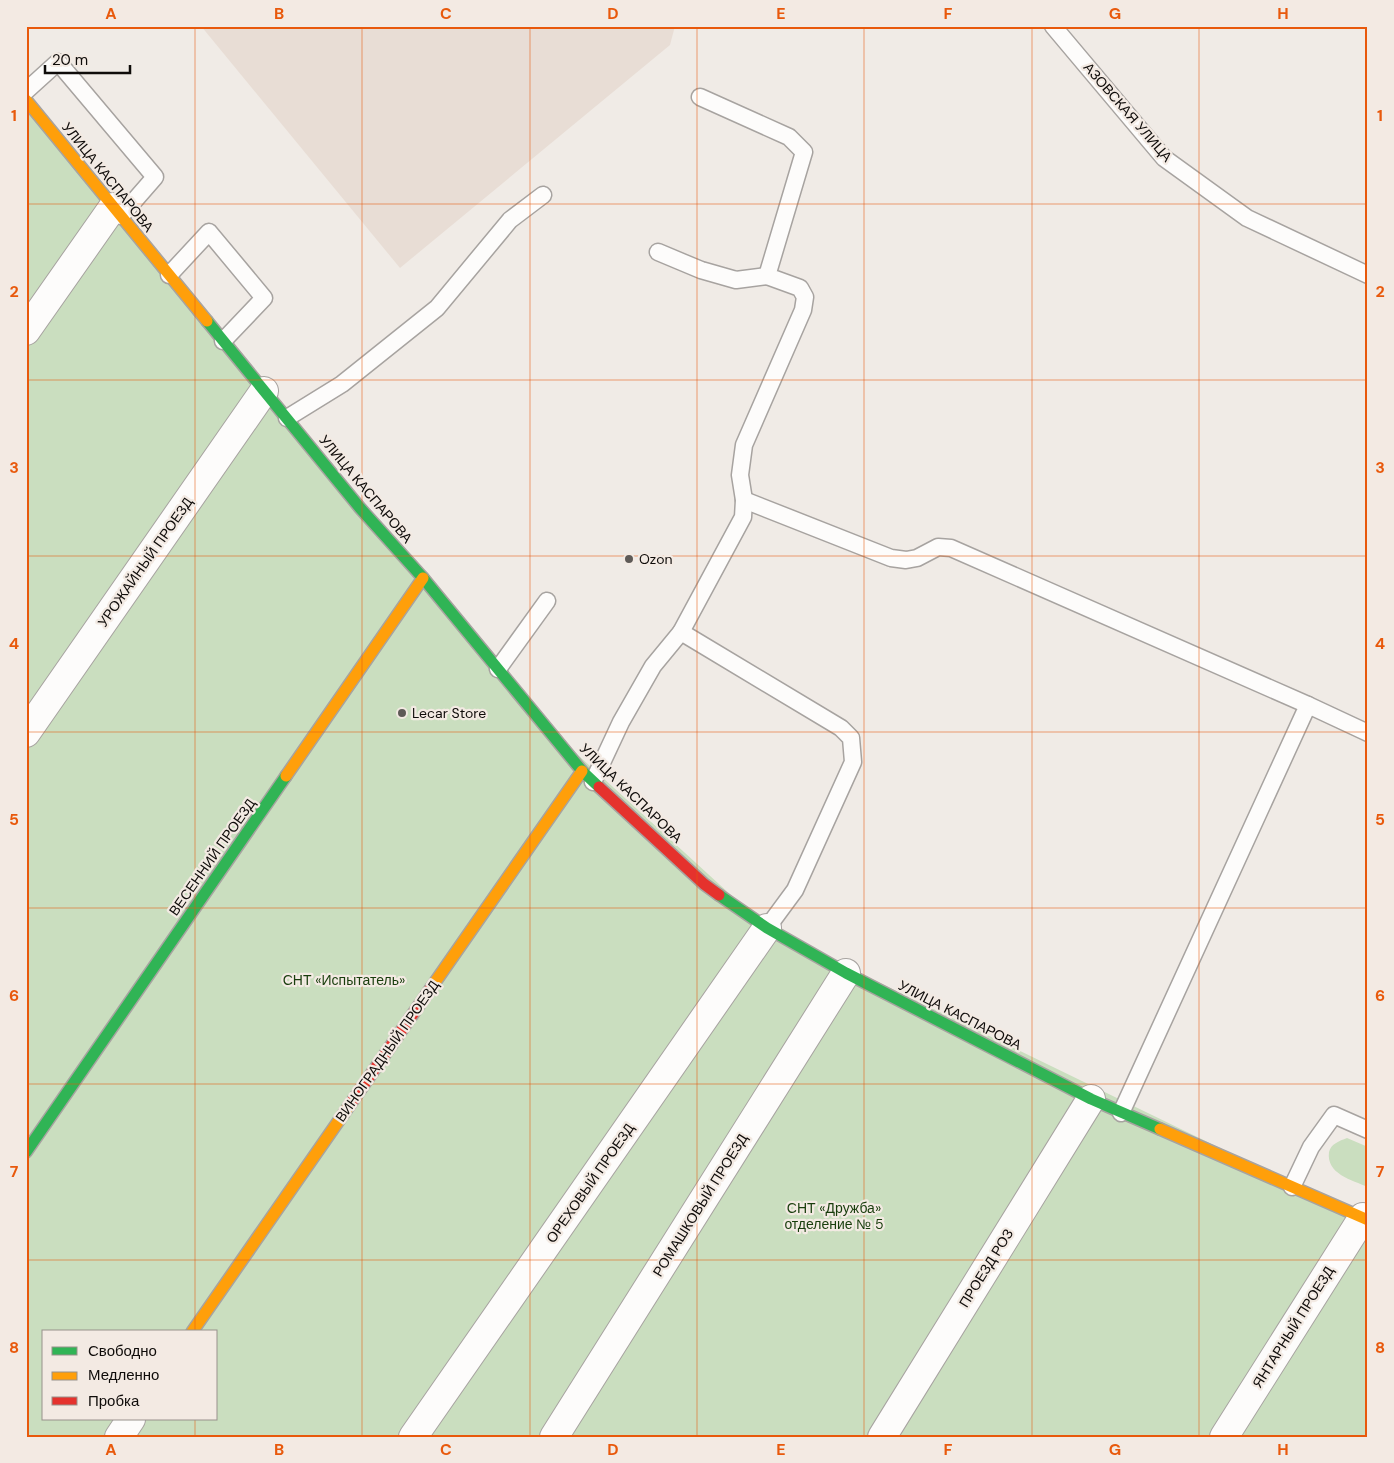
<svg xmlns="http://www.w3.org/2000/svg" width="1394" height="1463" viewBox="0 0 1394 1463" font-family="'DM Sans',sans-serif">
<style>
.built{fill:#e8ddd5}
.green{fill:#cadebf;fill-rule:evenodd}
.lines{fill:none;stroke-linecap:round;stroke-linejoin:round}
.lane-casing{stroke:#a7a3a0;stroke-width:19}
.street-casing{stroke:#a7a3a0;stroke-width:30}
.fast-casing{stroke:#a7a3a0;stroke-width:14}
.slow-casing{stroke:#a7a3a0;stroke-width:14}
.jam-casing{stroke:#a7a3a0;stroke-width:14}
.lane{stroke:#fdfcfb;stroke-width:16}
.street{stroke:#fdfcfb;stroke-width:28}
.fast{stroke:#30b455;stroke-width:11}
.slow{stroke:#ff9f0a;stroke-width:11}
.jam{stroke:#e5322d;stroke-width:11}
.grid{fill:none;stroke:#e8590c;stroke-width:1;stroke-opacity:0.55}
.poi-dot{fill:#5e5a57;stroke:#f3eae3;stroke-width:2}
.labels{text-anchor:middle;stroke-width:4.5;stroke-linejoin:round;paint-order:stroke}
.street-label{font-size:14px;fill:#0f0c0a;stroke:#f3eae3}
.poi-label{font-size:14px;fill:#0f0c0a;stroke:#f3eae3;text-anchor:start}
.park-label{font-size:14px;fill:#183d0c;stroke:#f3eae3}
.neatline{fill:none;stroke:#e8590c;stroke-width:2}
.grid-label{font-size:16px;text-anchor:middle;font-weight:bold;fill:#e8590c}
</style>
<rect width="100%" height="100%" fill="#f0ebe6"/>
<path class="built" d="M 201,26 L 675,26 L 670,45 L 400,268 Z"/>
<g class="green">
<path d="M 26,100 L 543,723 L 767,928 L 1368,1220 L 1368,1437 L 26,1437 ZM 44,1332 L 216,1332 L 216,1419 L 44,1419 Z"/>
<path d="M 1347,1138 L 1368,1147 L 1368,1187 C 1352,1180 1326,1174 1329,1152 C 1331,1144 1339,1141 1347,1138 Z"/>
</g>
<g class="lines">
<defs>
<g id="lane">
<path d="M 1053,26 L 1164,158 L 1247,218 L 1368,275"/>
<path d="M 26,91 L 58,62 L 155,177 L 121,216"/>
<path d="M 658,252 L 701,270 L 736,280 L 767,276"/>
<path d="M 169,275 L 209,232 L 264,298 L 223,341"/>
<path d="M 287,418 L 342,384 L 437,308 L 510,220 L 543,195"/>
<path d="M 744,500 L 891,558 L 906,560 L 917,558 L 938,547 L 951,548 L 1308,705 L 1121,1113"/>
<path d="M 681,632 L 743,517 L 744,500 L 740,475 L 744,445 L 803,310 L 805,297 L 800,288 L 767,276 L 804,152 L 789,137 L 700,97"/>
<path d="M 498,669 L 547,601"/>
<path d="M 1308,705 L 1368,733"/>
<path d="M 593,782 L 621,722 L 653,666 L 681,632 L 841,728 L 851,738 L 853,762 L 795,890 L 767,928"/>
<path d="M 1292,1187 L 1311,1147 L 1334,1115 L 1368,1130"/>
</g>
<g id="street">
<path d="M 26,331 L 113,207"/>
<path d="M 26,733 L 264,391"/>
<path d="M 119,1437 L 131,1419"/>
<path d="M 413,1437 L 767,928"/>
<path d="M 554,1437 L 846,973"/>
<path d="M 882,1437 L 1091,1099"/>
<path d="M 1224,1437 L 1363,1217"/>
</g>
<g id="fast">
<path d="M 207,321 L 360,508 L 423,578 L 582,771 L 599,787"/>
<path d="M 719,895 L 767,928 L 846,973 L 1091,1099 L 1160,1129"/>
<path d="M 26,1152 L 286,776"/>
</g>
<g id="slow">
<path d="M 26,100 L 207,321"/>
<path d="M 286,776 L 423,578"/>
<path d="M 431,988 L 582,771"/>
<path d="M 1160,1129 L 1368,1220"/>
<path d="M 192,1332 L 349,1106"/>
</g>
<g id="jam">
<path d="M 599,787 L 704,884 L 719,895"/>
<path d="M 349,1106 L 431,988"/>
</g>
</defs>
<use href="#lane" class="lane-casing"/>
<use href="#street" class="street-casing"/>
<use href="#fast" class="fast-casing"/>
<use href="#slow" class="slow-casing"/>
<use href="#jam" class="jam-casing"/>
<use href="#lane" class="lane"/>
<use href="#street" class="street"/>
<use href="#fast" class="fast"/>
<use href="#slow" class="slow"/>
<use href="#jam" class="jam"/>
</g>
<path class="grid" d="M 195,26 L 195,1332M 362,26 L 362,1437M 530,26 L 530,1437M 697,26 L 697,1437M 864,26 L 864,1437M 1032,26 L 1032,1437M 1199,26 L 1199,1437M 26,204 L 1368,204M 26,380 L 1368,380M 26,556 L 1368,556M 26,732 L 1368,732M 26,908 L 1368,908M 26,1084 L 1368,1084M 26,1260 L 1368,1260M 195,1419 L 195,1437"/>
<g class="poi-dot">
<circle cx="629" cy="559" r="5"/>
<circle cx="402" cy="713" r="5"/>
</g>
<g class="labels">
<g class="street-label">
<text transform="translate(1128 112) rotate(49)" y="5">АЗОВСКАЯ УЛИЦА</text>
<text transform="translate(108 177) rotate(51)" y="5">УЛИЦА КАСПАРОВА</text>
<text transform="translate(366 489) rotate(50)" y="5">УЛИЦА КАСПАРОВА</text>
<text transform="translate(145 562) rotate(-55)" y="5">УРОЖАЙНЫЙ ПРОЕЗД</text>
<text transform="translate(631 793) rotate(44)" y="5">УЛИЦА КАСПАРОВА</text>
<text transform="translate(212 857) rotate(-55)" y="5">ВЕСЕННИЙ ПРОЕЗД</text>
<text transform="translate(960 1015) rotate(27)" y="5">УЛИЦА КАСПАРОВА</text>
<text transform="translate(387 1051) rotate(-55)" y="5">ВИНОГРАДНЫЙ ПРОЕЗД</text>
<text transform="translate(590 1183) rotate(-55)" y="5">ОРЕХОВЫЙ ПРОЕЗД</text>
<text transform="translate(700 1205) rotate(-58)" y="5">РОМАШКОВЫЙ ПРОЕЗД</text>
<text transform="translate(986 1268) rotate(-58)" y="5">ПРОЕЗД РОЗ</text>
<text transform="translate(1293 1327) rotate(-58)" y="5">ЯНТАРНЫЙ ПРОЕЗД</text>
</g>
<g class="poi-label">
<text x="639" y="564">Ozon</text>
<text x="412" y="718">Lecar Store</text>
</g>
<g class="park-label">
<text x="344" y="985">СНТ «Испытатель»</text>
<text x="834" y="1213">СНТ «Дружба»<tspan x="834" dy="16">отделение № 5</tspan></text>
</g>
</g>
<rect width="1394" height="1463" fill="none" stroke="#f3eae3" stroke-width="55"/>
<rect x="42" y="1330" width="175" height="90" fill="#f3eae3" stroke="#98918c"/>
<rect x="52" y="1347" width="25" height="8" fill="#30b455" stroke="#98918c"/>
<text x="88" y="1356" font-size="15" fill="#0f0c0a">Свободно</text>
<rect x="52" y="1372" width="25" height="8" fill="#ff9f0a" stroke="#98918c"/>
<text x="88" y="1380" font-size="15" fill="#0f0c0a">Медленно</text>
<rect x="52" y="1397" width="25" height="8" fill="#e5322d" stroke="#98918c"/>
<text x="88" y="1406" font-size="15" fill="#0f0c0a">Пробка</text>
<path d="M45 65v8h85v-8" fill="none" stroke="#0f0c0a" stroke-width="2.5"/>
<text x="52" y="65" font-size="15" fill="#0f0c0a" stroke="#f3eae3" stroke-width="4" paint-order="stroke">20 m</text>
<rect x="28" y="28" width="1338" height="1408" class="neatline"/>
<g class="grid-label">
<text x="111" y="19">A</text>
<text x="279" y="19">B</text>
<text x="446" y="19">C</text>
<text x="613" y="19">D</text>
<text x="781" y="19">E</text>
<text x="948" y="19">F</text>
<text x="1115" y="19">G</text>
<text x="1283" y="19">H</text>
<text x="14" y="121">1</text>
<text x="1380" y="121">1</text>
<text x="14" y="297">2</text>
<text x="1380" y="297">2</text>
<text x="14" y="473">3</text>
<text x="1380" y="473">3</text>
<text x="14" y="649">4</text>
<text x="1380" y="649">4</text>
<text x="14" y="825">5</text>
<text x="1380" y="825">5</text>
<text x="14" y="1001">6</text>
<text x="1380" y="1001">6</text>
<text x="14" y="1177">7</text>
<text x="1380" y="1177">7</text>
<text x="14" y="1353">8</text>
<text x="1380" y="1353">8</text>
<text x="111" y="1455">A</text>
<text x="279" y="1455">B</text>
<text x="446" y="1455">C</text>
<text x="613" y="1455">D</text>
<text x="781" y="1455">E</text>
<text x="948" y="1455">F</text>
<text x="1115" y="1455">G</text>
<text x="1283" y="1455">H</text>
</g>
</svg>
